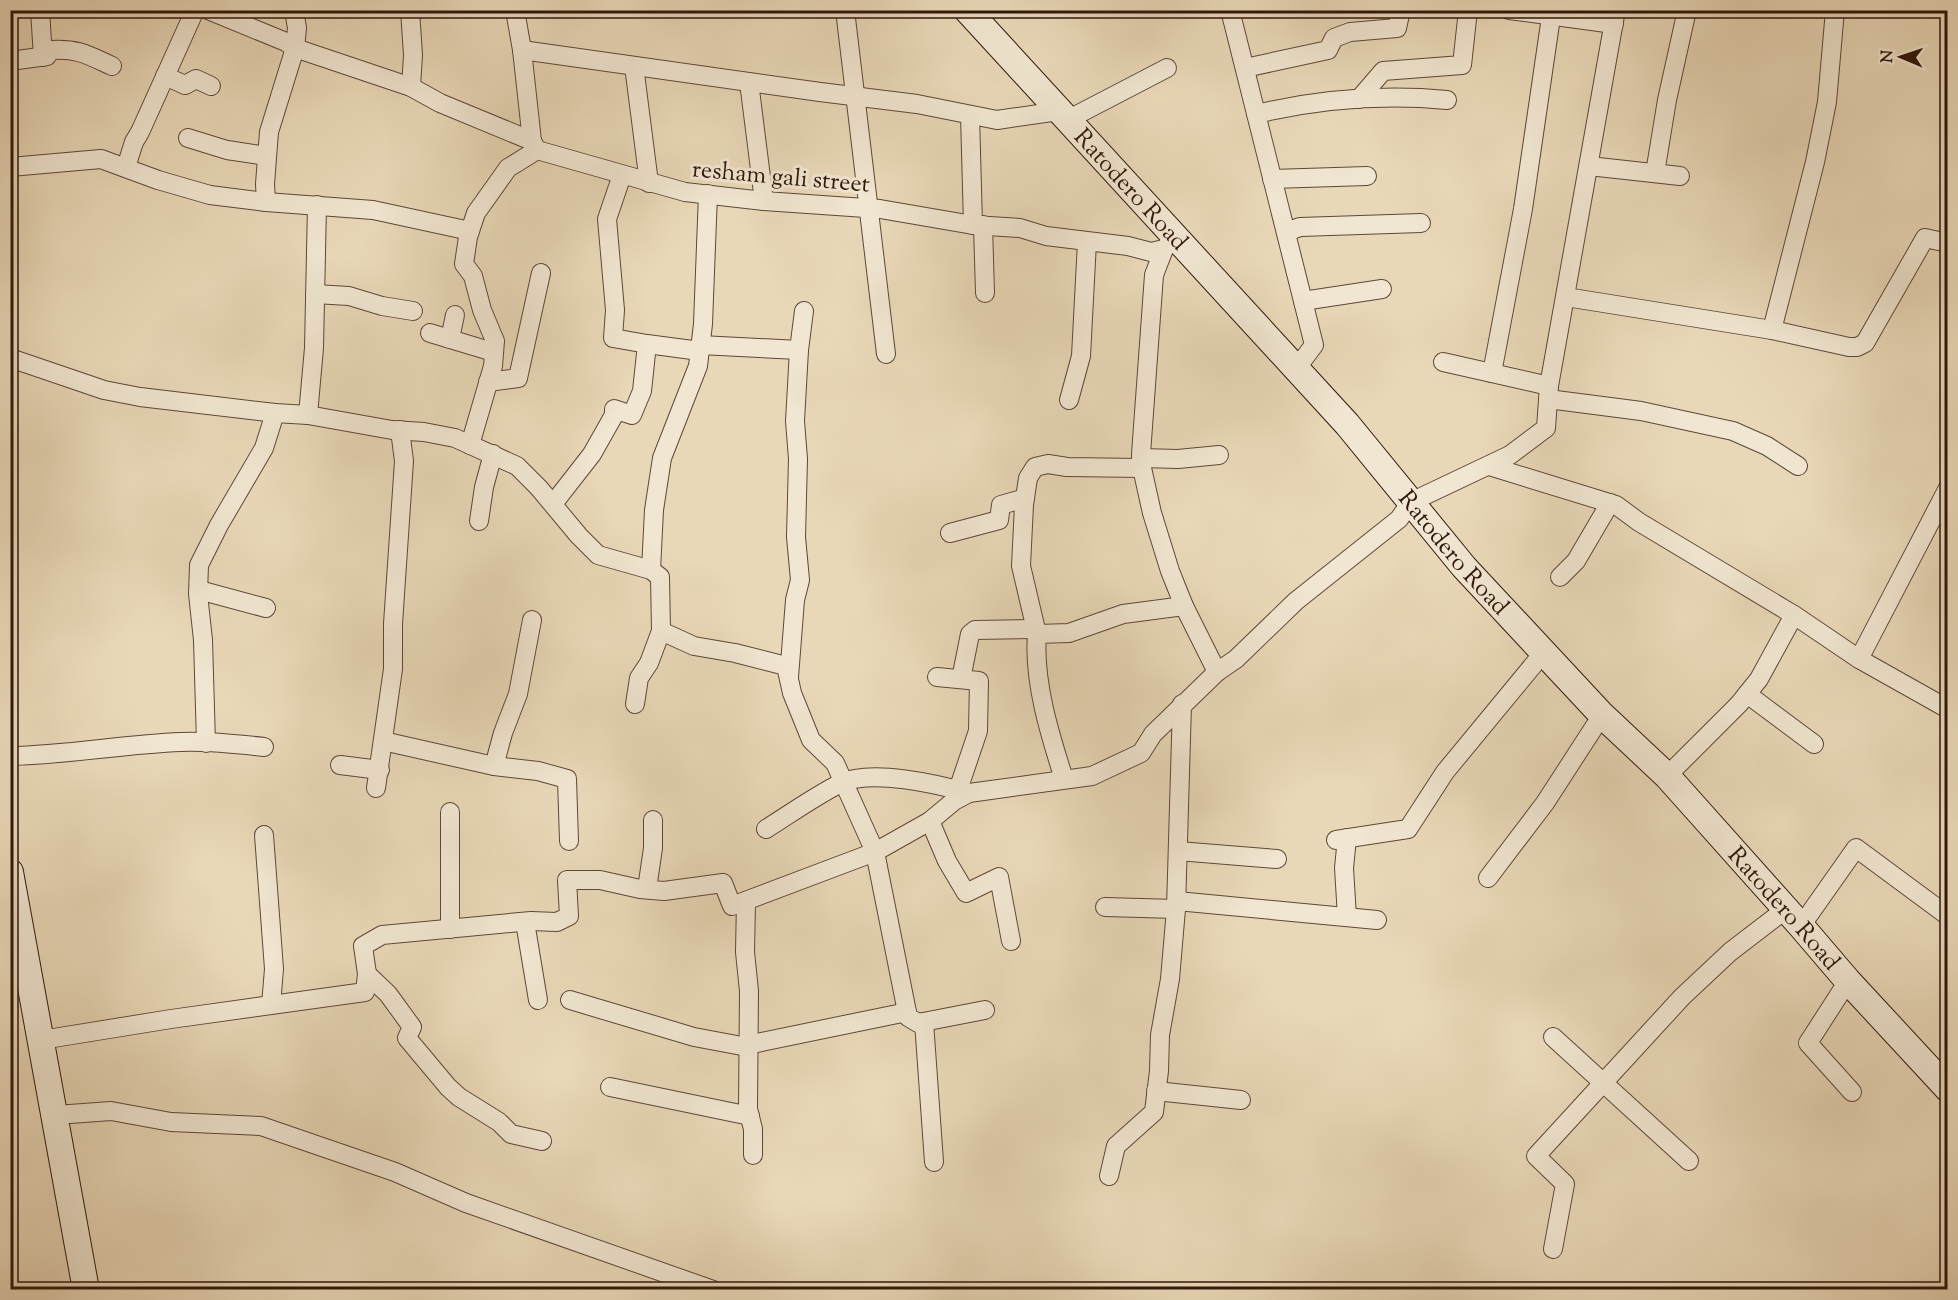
<svg xmlns="http://www.w3.org/2000/svg" width="1958" height="1300" viewBox="0 0 1958 1300" font-family="'Sorts Mill Goudy',serif">
<style>
.lines{fill:none;stroke-linecap:round;stroke-linejoin:round}
.street-casing{stroke:#5e4738;stroke-width:20}
.secondary-casing{stroke:#2f170d;stroke-width:28}
.street{stroke:#f1e6d1;stroke-width:18}
.secondary{stroke:#f1e6d1;stroke-width:26}
.labels{text-anchor:middle;stroke-width:6;stroke-linejoin:round;paint-order:stroke}
.street-label{font-size:24px;fill:#2f170d;stroke:#f1e6d1}
</style>
<rect width="100%" height="100%" fill="#e9d8b8"/>
<filter id="stains"><feTurbulence type="fractalNoise" baseFrequency=".00333" numOctaves="4"/><feColorMatrix values="0 0 0 0 .2 0 0 0 0 .09 0 0 0 0 .02 0 0 0 .5 -.17"/></filter>
<radialGradient id="worn" r=".72"><stop offset=".6" stop-color="#630" stop-opacity="0"/><stop offset="1" stop-color="#630" stop-opacity=".3"/></radialGradient>
<g class="lines">
<defs>
<g id="street">
<path d="M 40,10 L 43,57"/>
<path d="M 208,10 L 286,42 L 295,48 L 411,87 L 440,103 L 532,141"/>
<path d="M 410,10 L 413,55 L 411,87"/>
<path d="M 515,10 L 522,50 L 532,141 L 537,150 L 685,192 L 764,201 L 880,209 L 973,225 L 1020,228 L 1046,236 L 1128,246 L 1151,252 L 1164,249"/>
<path d="M 845,10 L 886,354"/>
<path d="M 1230,10 L 1314,345 L 1296,369"/>
<path d="M 1509,10 L 1614,24"/>
<path d="M 522,50 L 820,92 L 917,104 L 997,120 L 1059,111"/>
<path d="M 10,61 L 47,56 L 51,50 C 77,48 88,55 112,66"/>
<path d="M 634,66 L 649,183"/>
<path d="M 1245,68 L 1328,50 L 1334,38 L 1350,32 L 1397,28 L 1401,10"/>
<path d="M 165,76 L 185,85 L 196,79 L 211,86"/>
<path d="M 749,82 L 764,201"/>
<path d="M 1359,99 L 1383,71 L 1462,65 L 1468,10"/>
<path d="M 1256,114 C 1320,99 1382,94 1447,100"/>
<path d="M 970,115 L 973,225"/>
<path d="M 1067,120 L 1167,68"/>
<path d="M 188,138 L 227,150 L 266,156"/>
<path d="M 1589,166 L 1680,176"/>
<path d="M 10,167 L 101,159 L 158,180 L 210,195 L 266,202 L 373,210 L 470,231"/>
<path d="M 126,167 L 134,142 L 140,132 L 195,10"/>
<path d="M 1655,173 L 1667,100 L 1687,10"/>
<path d="M 1272,179 L 1367,176"/>
<path d="M 266,202 L 265,184 L 269,132 L 295,48 L 297,28 L 294,10"/>
<path d="M 983,225 L 985,293"/>
<path d="M 1286,232 L 1300,227 L 1421,223"/>
<path d="M 1170,243 L 1164,249 L 1154,275 L 1141,454 L 1142,468 L 1152,513 L 1170,571 L 1184,606 L 1217,672"/>
<path d="M 315,294 L 349,296 L 382,306 L 413,311"/>
<path d="M 1566,297 L 1772,330 L 1849,347 L 1857,347 L 1865,343 L 1925,238 L 1948,243"/>
<path d="M 1303,301 L 1382,289"/>
<path d="M 1772,330 L 1815,162 L 1827,102 L 1835,10"/>
<path d="M 430,333 L 493,352"/>
<path d="M 450,339 L 455,315"/>
<path d="M 647,344 L 700,351"/>
<path d="M 700,345 L 799,350"/>
<path d="M 10,358 L 104,390 L 140,397 L 275,413 L 308,415 L 392,430 L 424,432 L 455,438 L 517,466 L 539,488 L 579,536 L 598,555 L 651,570 L 660,577 L 661,631 L 649,663 L 639,678 L 635,704"/>
<path d="M 1443,362 L 1549,386"/>
<path d="M 1492,373 L 1523,209 L 1552,10"/>
<path d="M 488,382 L 518,378 L 541,273"/>
<path d="M 1548,399 L 1641,411 L 1733,431 L 1767,446 L 1798,466"/>
<path d="M 1069,400 L 1081,356 L 1087,242"/>
<path d="M 308,415 L 314,348 L 317,205"/>
<path d="M 470,445 L 493,366 L 495,341 L 482,310 L 473,276 L 464,264 L 468,237 L 476,213 L 508,168 L 537,150"/>
<path d="M 1141,458 L 1178,459 L 1219,455"/>
<path d="M 1489,466 L 1616,505 L 1639,522 L 1794,615 L 1859,659 L 1948,709"/>
<path d="M 553,504 L 592,454 L 614,415 L 614,409 L 632,415 L 642,391 L 647,344 L 613,338 L 615,310 L 607,219 L 622,175"/>
<path d="M 479,521 L 484,487 L 493,454"/>
<path d="M 950,533 L 999,520 L 1001,505 L 1025,498"/>
<path d="M 651,570 L 654,510 L 662,458 L 698,366 L 703,324 L 708,194"/>
<path d="M 1560,577 L 1576,561 L 1610,503"/>
<path d="M 199,590 L 266,608"/>
<path d="M 661,631 L 694,646 L 735,653 L 786,666 L 792,693 L 811,740 L 835,763 L 875,852 L 908,1017 L 918,1023 L 985,1010"/>
<path d="M 1037,634 L 1021,566 L 1024,505 L 1028,478 L 1035,467 L 1048,464 L 1067,467 L 1142,468"/>
<path d="M 1859,659 L 1948,488"/>
<path d="M 789,677 L 795,600 L 800,580 L 796,537 L 798,459 L 795,421 L 799,350 L 804,311"/>
<path d="M 937,677 L 979,681 L 978,731 L 958,790"/>
<path d="M 961,679 L 970,634 L 975,630 L 1036,629"/>
<path d="M 1747,694 L 1814,744"/>
<path d="M 383,741 L 494,766 L 538,771 L 567,779 L 569,841"/>
<path d="M 206,743 L 203,640 L 198,594 L 199,565 L 219,525 L 264,448 L 275,413"/>
<path d="M 10,756 C 68,755 124,744 181,742 C 209,741 237,744 264,747"/>
<path d="M 340,765 L 380,770"/>
<path d="M 494,766 L 503,733 L 518,694 L 532,620"/>
<path d="M 1667,776 L 1739,704 L 1759,679 L 1794,615"/>
<path d="M 1064,779 C 1050,735 1033,681 1037,634 L 1069,633 L 1123,614 L 1184,606"/>
<path d="M 376,788 L 393,669 L 393,624 L 404,461 L 400,430"/>
<path d="M 450,812 L 450,929"/>
<path d="M 930,821 L 947,861 L 966,893 L 999,877 L 1011,941"/>
<path d="M 766,829 C 790,814 815,796 841,783 C 872,769 937,784 969,793"/>
<path d="M 264,835 L 274,969 L 271,1005"/>
<path d="M 1336,840 L 1408,829 L 1445,772 L 1544,652"/>
<path d="M 1178,851 L 1277,859"/>
<path d="M 1488,878 L 1545,803 L 1602,715"/>
<path d="M 647,889 L 653,848 L 653,820"/>
<path d="M 746,901 L 745,952 L 749,991 L 748,1109 L 753,1129 L 753,1155"/>
<path d="M 1177,901 L 1377,920"/>
<path d="M 1105,907 L 1176,909"/>
<path d="M 1347,917 L 1344,868 L 1347,838"/>
<path d="M 525,922 L 538,1000"/>
<path d="M 1801,926 L 1856,848 L 1948,916"/>
<path d="M 367,974 L 388,994 L 412,1027 L 407,1038 L 448,1087 L 459,1097 L 499,1122 L 511,1134 L 542,1141"/>
<path d="M 1848,981 L 1808,1043 L 1852,1092"/>
<path d="M 570,1000 L 694,1037 L 742,1046 L 907,1012"/>
<path d="M 924,1022 L 934,1162"/>
<path d="M 1553,1037 L 1689,1161"/>
<path d="M 41,1040 L 171,1019 L 365,992 L 367,974 L 363,946 L 382,935 L 531,921 L 557,922 L 569,916 L 567,880 L 600,880 L 640,889 L 664,891 L 723,883 L 732,906 L 875,852 L 930,821 L 954,801 L 969,793 L 1092,776 L 1141,753 L 1153,734 L 1217,672 L 1236,659 L 1296,601 L 1399,519 L 1411,502 L 1510,455 L 1546,428 L 1549,386 L 1616,10"/>
<path d="M 610,1087 L 750,1116"/>
<path d="M 1156,1091 L 1241,1100"/>
<path d="M 56,1115 L 111,1111 L 171,1122 L 261,1126 L 395,1172 L 466,1203 L 713,1290"/>
<path d="M 1109,1176 L 1116,1146 L 1154,1112 L 1159,1071 L 1160,1035 L 1170,979 L 1176,909 L 1182,704"/>
<path d="M 1553,1249 L 1565,1184 L 1536,1156 L 1682,997 L 1730,952 L 1786,909"/>
</g>
<g id="secondary">
<path id="s1" d="M 967,10 L 1347,424 L 1464,567 L 1602,715 L 1667,776 L 1801,926 L 1848,981 L 1948,1089"/>
<path d="M 10,872 L 86,1290"/>
</g>
</defs>
<use href="#street" class="street-casing"/>
<use href="#secondary" class="secondary-casing"/>
<use href="#street" class="street"/>
<use href="#secondary" class="secondary"/>
</g>
<g class="labels">
<g class="street-label">
<text transform="translate(781 176) rotate(5)" y="8">resham gali street</text>
<text dy="8" stroke="none"><textPath href="#s1" startOffset="243">Ratodero Road</textPath></text>
<text dy="8" stroke="none"><textPath href="#s1" startOffset="729">Ratodero Road</textPath></text>
<text dy="8" stroke="none"><textPath href="#s1" startOffset="1215">Ratodero Road</textPath></text>
</g>
</g>
<rect width="1958" height="1300" fill="none" stroke="#e9d8b8" stroke-width="36"/>
<rect x="12" y="12" width="1934" height="1276" fill="none" stroke="#2f170d" stroke-width="3"/>
<rect x="18" y="18" width="1922" height="1264" fill="none" stroke="#2f170d" stroke-width="1.5"/>
<g transform="translate(1901 57) rotate(272)" stroke="#f1e6d1" stroke-width="4.5" paint-order="stroke">
<path d="M0-4.5L10 22L0 15L-10 22Z" fill="#2f170d"/>
<text y="-9" font-size="16" font-weight="bold" text-anchor="middle" fill="#2f170d">N</text>
</g>
<rect width="100%" height="100%" filter="url(#stains)"/>
<rect width="100%" height="100%" fill="url(#worn)"/>
</svg>
